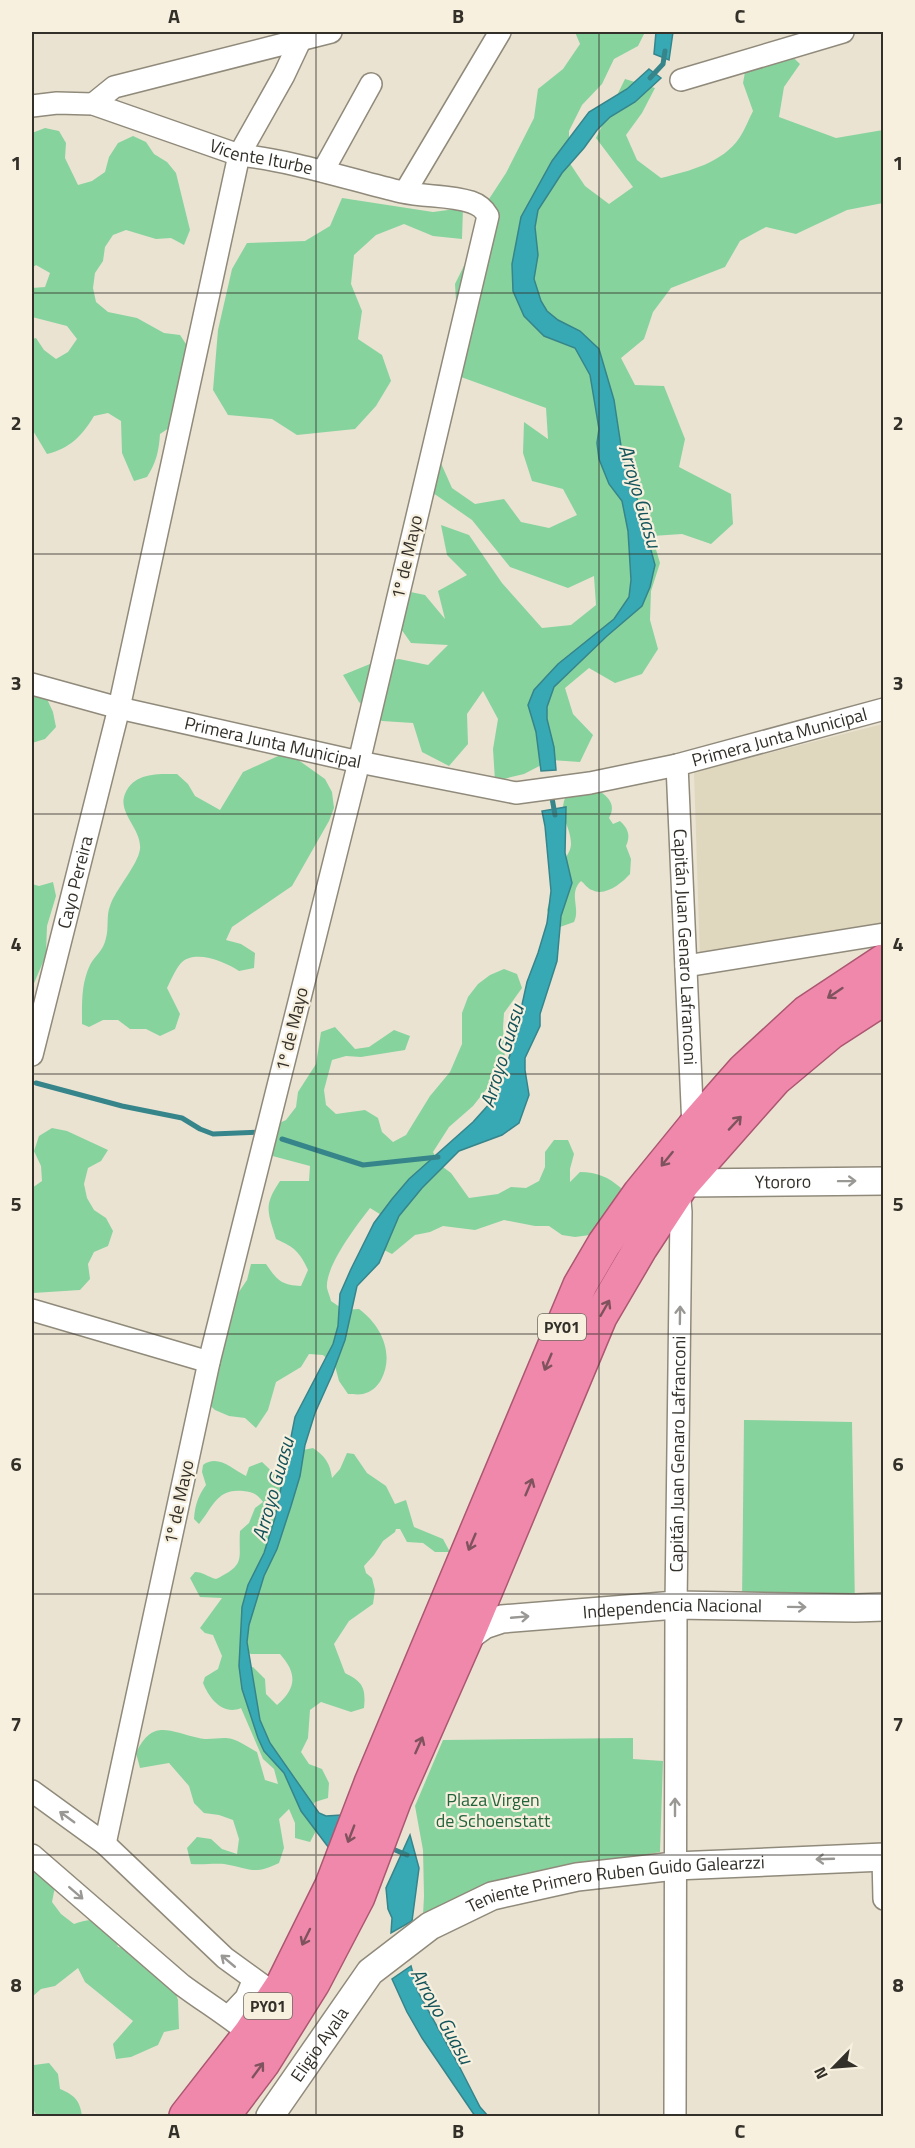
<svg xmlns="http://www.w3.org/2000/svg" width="915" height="2148" viewBox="0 0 915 2148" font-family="'Titillium Web',sans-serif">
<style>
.built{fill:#e0d7bf}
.green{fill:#87d39d;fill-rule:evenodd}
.water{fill:#37a9b5;stroke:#36858b;stroke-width:1.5}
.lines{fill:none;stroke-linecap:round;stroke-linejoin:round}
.stream{stroke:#36858b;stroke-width:5}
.minor-casing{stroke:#908a7b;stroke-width:24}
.tertiary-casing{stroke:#908a7b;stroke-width:30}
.trunk-casing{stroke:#ac5671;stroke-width:36}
.minor{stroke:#fff;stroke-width:21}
.tertiary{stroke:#fff;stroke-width:27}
.trunk{stroke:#f088ac;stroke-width:33}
.oneway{stroke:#7f535d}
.oneway2{stroke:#999894}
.grid{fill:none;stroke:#333029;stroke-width:1.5;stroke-opacity:0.55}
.labels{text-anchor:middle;stroke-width:4.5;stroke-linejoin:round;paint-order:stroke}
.shield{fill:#f7f0df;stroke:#6e6a60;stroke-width:1.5}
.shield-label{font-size:16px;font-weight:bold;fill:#333029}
.street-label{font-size:18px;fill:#333029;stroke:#f7f0df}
.park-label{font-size:18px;fill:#24643c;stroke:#f7f0df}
.water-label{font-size:20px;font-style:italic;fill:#13535a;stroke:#f7f0df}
.neatline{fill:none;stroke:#333029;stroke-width:2}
.grid-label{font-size:20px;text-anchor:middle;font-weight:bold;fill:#333029}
</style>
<rect width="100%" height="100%" fill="#eae3d2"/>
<path class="built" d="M 883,724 L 883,923 L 834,931 L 700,959 L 694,772 Z"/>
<g class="green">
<path d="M 575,32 L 645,32 L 638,46 L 614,59 L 602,84 L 582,105 L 569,131 L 569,162 L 585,186 L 609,204 L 633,187 L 596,138 L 625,79 L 655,88 L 642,113 L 626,135 L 637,160 L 661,178 C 689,171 723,163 740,137 C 745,129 749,119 753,111 L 743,83 L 749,50 L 778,43 L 800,64 L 784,87 L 779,117 L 836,138 L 883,130 L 883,203 L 847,210 L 796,234 L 766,227 L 740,241 L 725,267 L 671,288 L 653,312 L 644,339 L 621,358 L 635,385 L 664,386 L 685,439 L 679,467 L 731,494 L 733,524 L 711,544 L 682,534 L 652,536 L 660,563 L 651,591 L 650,620 L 658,649 L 642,674 L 615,683 L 589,668 L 565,688 L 573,714 L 593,735 L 580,762 L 551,760 L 524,774 L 495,781 L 493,749 L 498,719 L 483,691 L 467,714 L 468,744 L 449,766 L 422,752 L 413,723 L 382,721 L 359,702 L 343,675 L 370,664 L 399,659 L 428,665 L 448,645 L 411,643 L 394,619 L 396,589 L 425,595 L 445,619 L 438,591 L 467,575 L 447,555 L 441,525 L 469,535 L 502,583 L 542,628 L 571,625 L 596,605 L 594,576 L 568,588 L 510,567 L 472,520 L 423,486 L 440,461 L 452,488 L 475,504 L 504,499 L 521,522 L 549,528 L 577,515 L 563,489 L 532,481 L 523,453 L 524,422 L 548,439 L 546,408 L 461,377 L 465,347 L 457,317 L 455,284 L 482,229 L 489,199 L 506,173 L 534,118 L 538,89 L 563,69 L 580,44 Z"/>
<path d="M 45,128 L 59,131 L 66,143 L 65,158 L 78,185 L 92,181 L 105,172 L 109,157 L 118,143 L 133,136 L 146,142 L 154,154 L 167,162 L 176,173 L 190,230 L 184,245 L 171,238 L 156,239 L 126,230 L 113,235 L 105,247 L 103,261 L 95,273 L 93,288 L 96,302 L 108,312 L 137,318 L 164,333 L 180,335 L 188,347 L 172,426 L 160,434 C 159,451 156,463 147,477 L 134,481 L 122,453 L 121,421 L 108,413 L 94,416 C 82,436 69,449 47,454 L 32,429 L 32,339 L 36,338 L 44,350 L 56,359 L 68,352 L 77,339 L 67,326 L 32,317 L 32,288 L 45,287 L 50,273 L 36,265 L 32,268 L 32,133 Z"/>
<path d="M 342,198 L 433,212 L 463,208 L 462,239 L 433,236 L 404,224 L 376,235 L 354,255 L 351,284 L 362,311 L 358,339 L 382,355 L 391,381 L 376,406 L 355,429 L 297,435 L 272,419 L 228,415 L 213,390 L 218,330 L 232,269 L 247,243 L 305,241 L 330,226 Z"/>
<path d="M 32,694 L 47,699 L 53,712 L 56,727 L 45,739 L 32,743 Z"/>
<path d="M 287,752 L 325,779 L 332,792 L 334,808 L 329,821 L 292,886 L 232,927 L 226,940 L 241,944 L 255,953 L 254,968 L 239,971 C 225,962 195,949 181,963 C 175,970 171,980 167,988 L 180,1014 L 175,1029 L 160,1036 L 146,1029 L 130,1029 L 118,1020 L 103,1020 L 89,1027 L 82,1024 C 82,1003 81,984 90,965 C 95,955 103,952 106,938 C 109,928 106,916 110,906 C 115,890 138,865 140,849 C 142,829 117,813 125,794 C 134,772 158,774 177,774 L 188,784 L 195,796 L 220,810 L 243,772 Z"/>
<path d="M 595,789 C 608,795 617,805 609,818 L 613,824 L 620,821 C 628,828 631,836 626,846 L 631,859 L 630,874 C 622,883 605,897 592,890 C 588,889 584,883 581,881 C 568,893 581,909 574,922 L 560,927 L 553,924 L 547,910 C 552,895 556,879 562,865 C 565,857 571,852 571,844 C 571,825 556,814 567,794 Z"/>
<path d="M 53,882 L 56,896 L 47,926 L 46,955 L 32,988 L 32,884 L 39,886 Z"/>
<path d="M 504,969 L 517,974 L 522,988 L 504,1013 L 503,1028 L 505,1058 L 500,1072 L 473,1106 L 449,1127 L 433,1152 L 439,1164 L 451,1173 L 469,1198 L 498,1194 L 511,1187 L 526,1188 L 539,1181 L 545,1167 L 545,1152 L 554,1140 L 568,1140 L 574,1154 L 570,1169 L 570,1182 L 580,1172 C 597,1172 608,1177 621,1188 L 619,1203 L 613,1217 L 590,1235 L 575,1237 L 562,1235 L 549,1226 L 535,1226 L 504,1220 L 475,1230 L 443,1226 L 430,1232 L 415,1235 L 392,1254 L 378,1247 L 383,1216 L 370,1208 C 357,1225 325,1266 327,1288 C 328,1292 330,1297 331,1301 L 344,1310 L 359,1309 C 381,1325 395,1354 381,1380 C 377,1387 371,1392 363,1394 C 358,1395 352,1394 348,1394 L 339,1381 L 335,1366 L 323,1355 L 309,1354 L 301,1367 L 276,1382 L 268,1410 L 256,1428 L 245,1418 L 229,1416 L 215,1410 L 203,1399 L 230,1305 L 247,1280 L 251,1264 L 266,1264 C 277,1280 281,1285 301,1286 L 308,1270 C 300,1252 294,1247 276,1239 C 268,1212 263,1206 280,1181 L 309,1181 L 310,1166 L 265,1154 L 271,1127 L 286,1120 L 296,1107 L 298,1092 L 316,1064 L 321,1032 L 335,1027 L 355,1049 L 369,1047 L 394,1030 L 410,1036 L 405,1050 L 361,1057 L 346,1056 L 332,1060 L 324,1090 L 326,1105 L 336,1114 L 365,1110 L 378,1118 L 382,1132 L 393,1142 L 406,1135 L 430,1096 L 450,1072 L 462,1044 L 462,1013 L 468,997 L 478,984 L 490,975 Z"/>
<path d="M 52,1128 L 67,1131 L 108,1150 L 101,1161 L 88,1168 L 84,1184 L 87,1198 L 94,1210 L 106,1218 L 113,1231 L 108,1246 L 94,1252 L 88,1264 L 90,1279 L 80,1290 L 33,1293 L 32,1292 L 32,1188 L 42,1181 L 41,1166 L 34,1151 L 39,1136 Z"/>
<path d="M 744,1420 L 852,1422 L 855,1608 L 742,1603 Z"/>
<path d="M 313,1448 C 325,1456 330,1463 332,1478 L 340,1469 L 347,1453 L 354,1454 L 367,1473 L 386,1486 L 395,1504 L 406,1500 L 414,1527 L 443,1539 L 450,1552 L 435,1552 L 423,1543 L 407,1542 L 400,1529 L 396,1529 L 395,1532 L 383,1541 L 374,1555 L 364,1566 L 366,1573 L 372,1578 L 375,1590 L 373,1604 L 349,1621 L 334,1644 L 345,1673 C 363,1682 366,1688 364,1708 L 351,1712 L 321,1702 L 310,1710 L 308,1738 L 301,1752 L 309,1764 L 322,1769 L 329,1783 L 328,1798 L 315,1802 L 310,1815 L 317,1829 L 310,1842 L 295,1838 L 295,1823 L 289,1809 L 279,1819 L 284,1848 L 279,1863 C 253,1876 250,1868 224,1864 C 215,1863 202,1865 191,1864 L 187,1848 L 197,1837 L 211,1839 L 222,1849 L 237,1854 L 239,1839 L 233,1820 L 219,1815 L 204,1813 L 194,1803 L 189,1786 L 169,1763 L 140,1768 L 136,1753 C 153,1718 169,1732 199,1738 C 209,1741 222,1736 232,1739 C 240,1741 249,1748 257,1752 L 265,1780 L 278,1784 L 274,1769 L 263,1759 L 241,1708 C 223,1716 209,1698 203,1683 L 205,1677 L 218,1669 L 222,1656 L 213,1635 L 205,1633 L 200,1628 L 222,1598 L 200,1597 L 190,1578 L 195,1572 C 203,1572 208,1577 216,1579 C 247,1564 238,1559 240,1531 L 249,1523 L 255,1508 L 263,1502 C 257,1494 253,1492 243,1491 C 217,1488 213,1507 199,1524 L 194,1519 C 195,1505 198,1496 206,1485 L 202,1472 L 203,1465 C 218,1454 232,1469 246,1476 L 249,1467 L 262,1462 L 284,1483 L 298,1451 ZM 241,1650 L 251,1654 L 280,1654 C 297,1673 297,1688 277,1705 L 266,1694 L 265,1679 L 253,1667 L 243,1669 Z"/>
<path d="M 633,1738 L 633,1759 L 663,1761 L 660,1852 L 529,1875 L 423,1915 L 424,1896 L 423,1850 L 415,1806 L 443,1740 Z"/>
<path d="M 32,1864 L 55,1887 L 52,1902 L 61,1914 L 74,1924 C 99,1915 110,1921 118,1947 L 133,1949 L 169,1974 L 178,2000 L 179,2029 L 164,2032 L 158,2045 L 131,2057 L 116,2059 L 113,2044 L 133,2021 L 85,1982 L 78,1968 L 55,1986 L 41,1989 L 32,1997 Z"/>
<path d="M 49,2063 L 58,2074 L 60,2089 C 74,2095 80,2100 82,2116 L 37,2116 L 32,2107 L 32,2064 L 34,2065 Z"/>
</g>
<g class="water">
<path d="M 656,32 L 673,32 L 669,60 L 654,54 Z"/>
<path d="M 649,69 L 661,78 L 635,102 L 610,117 L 597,130 L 584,148 L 562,173 L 538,210 L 535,227 L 538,255 L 534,279 L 541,301 L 547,311 L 558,320 L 580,331 L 599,349 L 614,400 L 623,459 L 636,495 L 655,565 L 650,587 L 642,606 L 607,636 L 554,687 L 547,707 L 547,719 L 554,747 L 556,770 L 541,771 L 536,732 L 528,705 L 534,690 L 545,678 L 558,664 L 614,619 L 629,597 L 631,580 L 628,531 L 622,501 L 609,484 L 599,459 L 597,443 L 599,429 L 590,375 L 575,348 L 544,336 L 524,316 L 513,291 L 512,264 L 521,217 L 552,161 L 589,112 L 627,89 Z"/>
<path d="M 566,807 L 565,853 L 572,883 L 561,916 L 557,961 L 540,1014 L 540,1026 L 525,1058 L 525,1070 L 529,1095 L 519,1123 L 502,1135 L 459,1151 L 422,1188 L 399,1216 L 379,1263 L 357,1286 L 345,1340 L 332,1375 L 315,1413 L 305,1445 L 300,1476 L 291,1506 L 277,1549 L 264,1576 L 249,1625 L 247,1642 L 260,1720 L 270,1743 L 319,1813 L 326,1816 L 341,1815 L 332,1852 L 301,1811 L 284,1773 L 264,1751 L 258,1738 L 242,1689 L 239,1666 L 242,1607 L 248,1585 L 264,1553 L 275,1518 L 295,1417 L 333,1344 L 338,1326 L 340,1294 L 351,1269 L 374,1223 L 392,1199 L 409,1179 L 473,1122 L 491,1102 L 506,1068 L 514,1041 L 527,982 L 538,953 L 547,923 L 551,891 L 545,826 L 542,811 Z"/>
<path d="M 410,1835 L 419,1868 L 412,1921 L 391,1933 L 392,1918 L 388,1909 L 386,1888 Z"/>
<path d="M 411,1966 L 418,1992 L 459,2066 L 480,2107 L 488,2116 L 475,2116 L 422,2038 L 407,2012 L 392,1979 Z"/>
</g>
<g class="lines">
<g class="stream">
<path d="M 650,78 L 663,64 L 665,51"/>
<path d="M 551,792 L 555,815"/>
<path d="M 36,1083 L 122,1106 L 182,1118 L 200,1129 L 213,1134 L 260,1132"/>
<path d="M 282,1139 L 363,1165 L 438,1157"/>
<path d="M 388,1847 L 407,1855"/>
</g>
<defs>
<g id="minor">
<path d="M 681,80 L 843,32"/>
<path d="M 93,104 L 114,87 L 331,32"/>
<path id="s1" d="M 32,106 L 57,103 L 93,104 L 239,155 C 294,161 348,179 402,192 C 425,197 450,195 471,202 C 480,205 484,209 488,216 L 359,762 L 209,1362 L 105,1844"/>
<path d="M 323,171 L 371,84"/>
<path d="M 405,192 L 500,32"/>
<path id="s2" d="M 32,684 L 119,708 L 359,762 L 516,793 L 590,783 L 677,765 L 884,709"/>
<path id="s3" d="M 677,765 L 693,1128"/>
<path d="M 686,966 L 884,934"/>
<path id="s4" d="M 32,1055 L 119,708 L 239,155 L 284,75 L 300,41"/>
<path d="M 32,1310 L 209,1362"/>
<path d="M 32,1791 L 105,1844 L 225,1958 L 276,1995"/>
<path d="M 32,1855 L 182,1985 C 205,2002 228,2016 250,2034"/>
<path d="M 883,1857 L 884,1899"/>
<path d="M 229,2016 L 246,1998 L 253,1981"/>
<path id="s5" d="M 675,2116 L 676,1605 L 681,1212 L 679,1189"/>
</g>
<g id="tertiary">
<path id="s6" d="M 683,1183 L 884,1181"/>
<path id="s7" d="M 466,1638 L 484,1625 L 502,1619 L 676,1605 L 855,1608 L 884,1607"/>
<path id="s8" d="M 270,2116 L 370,1972 L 430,1926 L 492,1896 L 577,1877 L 675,1866 L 884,1857"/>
</g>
<g id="trunk">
<path d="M 186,2116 L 250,2034 L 283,1984 L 332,1885 L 371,1783 L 580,1285 L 604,1244 L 640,1193 L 693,1128 L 744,1070 L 807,1012 L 884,961"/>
<path d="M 223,2116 L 263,2063 L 313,1983 L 358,1897 L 395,1799 L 466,1638 L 600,1317 L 641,1247 L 683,1183 L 775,1079 L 830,1033 L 884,998"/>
</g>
</defs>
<use href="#minor" class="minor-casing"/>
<use href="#tertiary" class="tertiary-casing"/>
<use href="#trunk" class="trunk-casing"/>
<use href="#minor" class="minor"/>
<use href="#tertiary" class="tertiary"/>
<use href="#trunk" class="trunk"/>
</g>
<defs><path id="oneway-shaft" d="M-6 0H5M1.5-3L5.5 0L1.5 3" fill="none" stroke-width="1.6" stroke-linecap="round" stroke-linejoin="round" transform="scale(1.5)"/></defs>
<g class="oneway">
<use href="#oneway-shaft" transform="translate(835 993) rotate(146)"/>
<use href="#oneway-shaft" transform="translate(735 1123) rotate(-47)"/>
<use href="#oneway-shaft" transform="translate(667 1159) rotate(129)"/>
<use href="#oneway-shaft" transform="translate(605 1308) rotate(-60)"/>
<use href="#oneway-shaft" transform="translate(548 1362) rotate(113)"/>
<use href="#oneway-shaft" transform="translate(529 1487) rotate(-67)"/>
<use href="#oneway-shaft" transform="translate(472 1542) rotate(113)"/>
<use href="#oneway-shaft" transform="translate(419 1745) rotate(-66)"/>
<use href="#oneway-shaft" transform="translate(351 1834) rotate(111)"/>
<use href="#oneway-shaft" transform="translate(306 1937) rotate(116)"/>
<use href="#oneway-shaft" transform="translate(258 2070) rotate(-54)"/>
</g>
<g class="oneway2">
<use href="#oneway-shaft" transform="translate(847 1181) rotate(-1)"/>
<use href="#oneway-shaft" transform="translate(680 1315) rotate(-89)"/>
<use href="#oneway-shaft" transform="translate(797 1607) rotate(1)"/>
<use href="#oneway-shaft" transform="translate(520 1617) rotate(-5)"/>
<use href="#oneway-shaft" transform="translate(675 1807) rotate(-90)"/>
<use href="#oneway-shaft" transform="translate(67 1817) rotate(-144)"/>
<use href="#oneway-shaft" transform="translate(825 1859) rotate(178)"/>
<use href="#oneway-shaft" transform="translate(76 1893) rotate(41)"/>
<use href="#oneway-shaft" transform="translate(228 1961) rotate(-140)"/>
</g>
<path class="grid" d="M 316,32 L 316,2116M 599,32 L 599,2116M 32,293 L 884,293M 32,554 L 884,554M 32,814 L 884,814M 32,1074 L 884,1074M 32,1334 L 884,1334M 32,1594 L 884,1594M 32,1855 L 884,1855"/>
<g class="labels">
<g class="shield">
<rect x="538" y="1314" width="48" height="26" rx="4.5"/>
<rect x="244" y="1993" width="48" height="26" rx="4.5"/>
</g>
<g class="shield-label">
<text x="562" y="1333">PY01</text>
<text x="268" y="2012">PY01</text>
</g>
<g class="street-label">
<text dy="6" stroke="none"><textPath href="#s1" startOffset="238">Vicente Iturbe</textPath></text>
<text transform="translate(407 557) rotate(-77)" y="6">1º de Mayo</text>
<text dy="6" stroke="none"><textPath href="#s2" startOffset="766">Primera Junta Municipal</textPath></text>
<text dy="6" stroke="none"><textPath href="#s2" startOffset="248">Primera Junta Municipal</textPath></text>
<text dy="6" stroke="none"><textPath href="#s4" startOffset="178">Cayo Pereira</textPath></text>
<text dy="6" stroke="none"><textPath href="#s3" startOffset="182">Capitán Juan Genaro Lafranconi</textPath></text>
<text transform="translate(292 1029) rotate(-76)" y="6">1º de Mayo</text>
<text dy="6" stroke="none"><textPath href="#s6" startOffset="100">Ytororo</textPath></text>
<text dy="6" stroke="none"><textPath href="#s5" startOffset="662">Capitán Juan Genaro Lafranconi</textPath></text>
<text transform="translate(179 1502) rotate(-78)" y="6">1º de Mayo</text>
<text dy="6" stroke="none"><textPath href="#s7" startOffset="212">Independencia Nacional</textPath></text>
<text dy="6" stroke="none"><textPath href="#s8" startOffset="444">Teniente Primero Ruben Guido Galearzzi</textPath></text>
<text dy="6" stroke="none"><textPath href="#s8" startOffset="87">Eligio Ayala</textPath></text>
</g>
<g class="park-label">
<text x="493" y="1806">Plaza Virgen<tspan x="493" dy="21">de Schoenstatt</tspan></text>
</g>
<g class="water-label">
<text transform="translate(640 496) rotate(74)" y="7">Arroyo Guasu</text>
<text transform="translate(502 1056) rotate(-73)" y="7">Arroyo Guasu</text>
<text transform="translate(273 1489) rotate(-74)" y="7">Arroyo Guasu</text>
<text transform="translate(442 2016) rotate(61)" y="7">Arroyo Guasu</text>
</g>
</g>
<rect width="915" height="2148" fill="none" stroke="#f7f0df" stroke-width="66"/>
<g transform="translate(834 2067) rotate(245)" stroke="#f7f0df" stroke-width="4.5" paint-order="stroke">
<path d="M0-4.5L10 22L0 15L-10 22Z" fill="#333029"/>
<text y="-9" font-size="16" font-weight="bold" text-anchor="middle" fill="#333029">N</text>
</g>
<rect x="33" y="33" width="849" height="2082" class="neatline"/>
<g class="grid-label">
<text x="174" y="23">A</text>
<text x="458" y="23">B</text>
<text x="740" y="23">C</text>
<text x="16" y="170">1</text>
<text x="898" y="170">1</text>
<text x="16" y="430">2</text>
<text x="898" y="430">2</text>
<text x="16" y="690">3</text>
<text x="898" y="690">3</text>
<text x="16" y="951">4</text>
<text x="898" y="951">4</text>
<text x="16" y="1211">5</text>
<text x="898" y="1211">5</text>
<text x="16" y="1471">6</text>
<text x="898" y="1471">6</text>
<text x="16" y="1731">7</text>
<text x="898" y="1731">7</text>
<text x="16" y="1992">8</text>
<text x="898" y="1992">8</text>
<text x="174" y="2138">A</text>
<text x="458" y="2138">B</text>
<text x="740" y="2138">C</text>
</g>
</svg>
